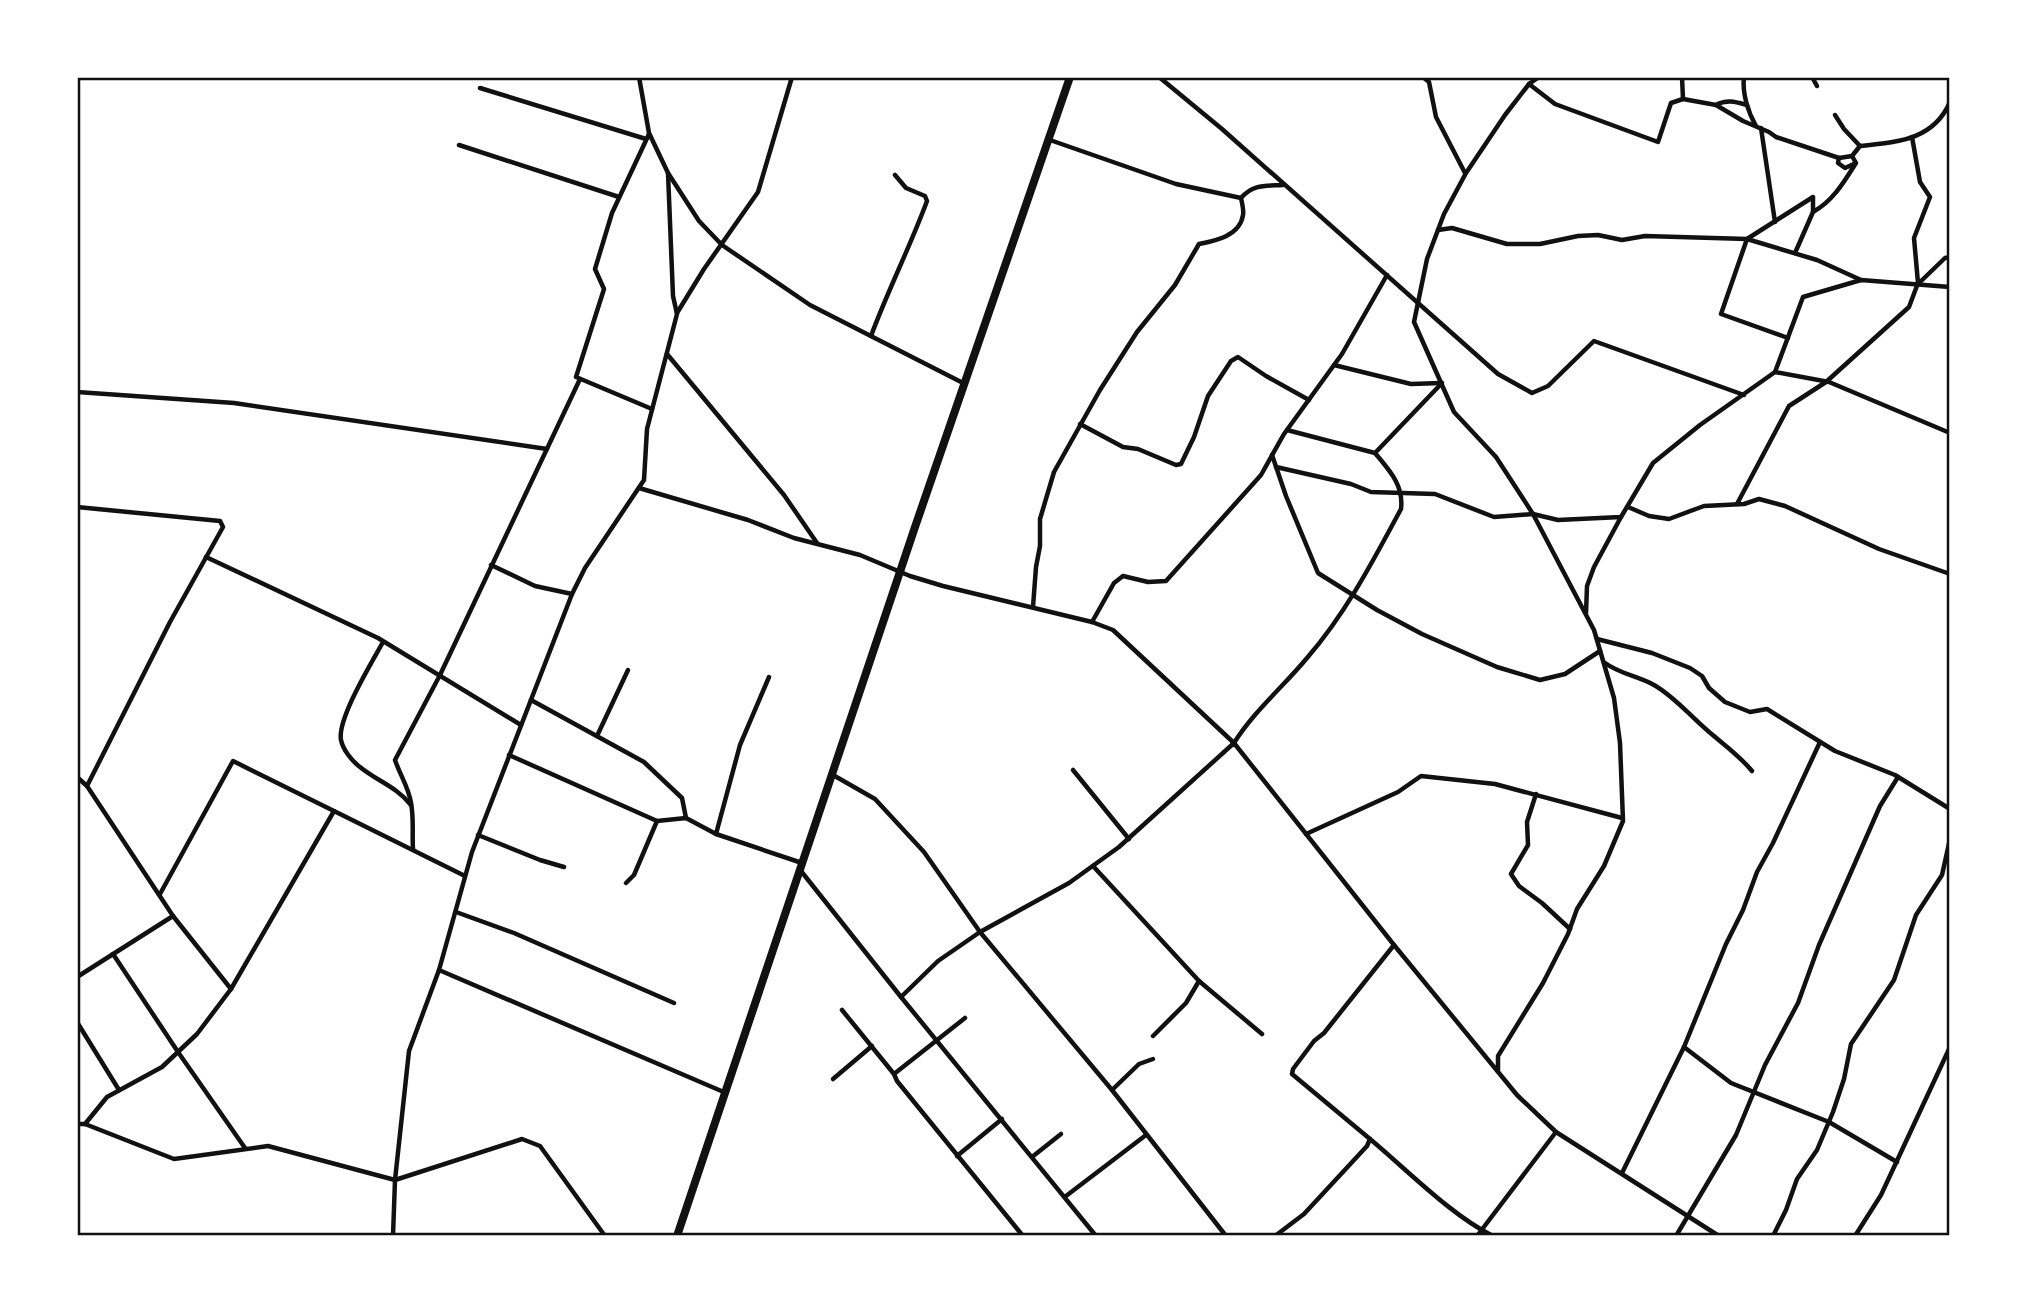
<svg xmlns="http://www.w3.org/2000/svg" width="2027" height="1313" viewBox="0 0 2027 1313" font-family="'Asap Condensed',sans-serif">
<style>
.lines{fill:none;stroke-linecap:round;stroke-linejoin:round}
.minor{stroke:#111;stroke-width:4.5}
.primary{stroke:#111;stroke-width:8}
.neatline{fill:none;stroke:#111;stroke-width:2.5}
</style>
<rect width="100%" height="100%" fill="#fff"/>
<g class="lines">
<g class="minor">
<path d="M 639,77 L 649,133 L 668,173 L 699,221 L 722,245 L 810,305 L 965,384"/>
<path d="M 1159,77 L 1222,129 L 1498,374 L 1532,393 L 1548,386 L 1594,341 L 1744,395"/>
<path d="M 1423,77 L 1429,82 L 1436,117 L 1465,173"/>
<path d="M 1682,77 L 1683,99"/>
<path d="M 1744,77 C 1742,93 1748,112 1756,126"/>
<path d="M 1812,77 L 1817,86"/>
<path d="M 1529,84 L 1555,104 L 1658,142 L 1671,103 L 1683,99 L 1716,105 L 1743,121 L 1769,132 L 1776,137 L 1839,158"/>
<path d="M 480,88 L 646,139"/>
<path d="M 1716,105 C 1727,99 1736,102 1747,105"/>
<path d="M 1835,115 L 1844,129 L 1860,146"/>
<path d="M 1761,128 L 1775,222"/>
<path d="M 649,134 L 612,213 L 595,269 L 604,289 L 576,377 L 652,409"/>
<path d="M 1050,140 L 1176,184 L 1241,198"/>
<path d="M 459,145 L 619,197"/>
<path d="M 1852,156 L 1860,146 C 1896,142 1933,141 1950,102"/>
<path d="M 668,173 L 673,296 L 677,314 L 647,429 L 644,480 L 585,568 L 572,594 L 472,852 L 439,970 L 726,1093"/>
<path d="M 1813,212 C 1833,201 1844,182 1856,163 L 1852,156 L 1839,158 L 1838,163 L 1845,168 L 1856,163"/>
<path d="M 1438,230 L 1452,228 L 1507,244 L 1540,244 L 1578,236 L 1598,235 L 1622,240 L 1645,236 L 1747,239 L 1817,260 L 1861,280"/>
<path d="M 1919,283 L 1945,258 L 1950,257"/>
<path d="M 677,313 L 704,269 L 758,192 L 792,77"/>
<path d="M 871,336 C 888,290 910,247 927,201 L 925,196 L 906,188 L 895,175"/>
<path d="M 1788,338 L 1721,314 L 1747,239 L 1813,197 L 1813,212 L 1795,253"/>
<path d="M 667,354 L 784,495 L 817,543"/>
<path d="M 1334,365 L 1411,384 L 1441,383"/>
<path d="M 1775,372 L 1829,382 L 1950,433"/>
<path d="M 77,392 L 234,403 L 547,449"/>
<path d="M 1080,424 L 1123,447 L 1138,449 L 1176,465 L 1181,464 L 1194,437 L 1208,396 L 1231,361 L 1238,357 L 1266,376 L 1309,400"/>
<path d="M 1287,430 L 1375,453 L 1442,383"/>
<path d="M 1272,455 L 1286,496 L 1318,573 L 1377,610 L 1422,634 L 1497,667 L 1540,680 L 1565,674 L 1600,651"/>
<path d="M 1276,467 L 1351,484 L 1371,492 L 1435,494 L 1494,517 L 1533,514 L 1558,520 L 1621,517 L 1653,463 L 1700,425 L 1775,372 L 1803,297 L 1861,280 L 1950,287"/>
<path d="M 639,488 L 748,520 L 794,538 L 860,555 L 910,576 L 943,586 L 1092,622 L 1113,630 L 1234,743 C 1254,711 1283,687 1307,658 C 1346,613 1373,561 1401,509 C 1404,485 1389,470 1375,453"/>
<path d="M 1737,504 L 1789,406 L 1826,382 L 1909,307 L 1918,283 L 1914,238 L 1930,197 L 1920,182 L 1912,137"/>
<path d="M 77,507 L 220,521 L 223,527 L 170,622 L 87,786 L 173,916 L 77,977"/>
<path d="M 1628,507 L 1649,516 L 1669,519 L 1704,506 L 1744,504 L 1759,499 L 1785,506 L 1879,549 L 1950,574"/>
<path d="M 206,557 L 378,638 L 521,725"/>
<path d="M 491,565 L 535,586 L 572,594"/>
<path d="M 1033,607 L 1036,567 L 1040,546 L 1040,519 L 1054,472 L 1100,390 L 1137,332 L 1175,285 L 1199,244 C 1215,241 1240,236 1243,215 C 1244,210 1242,203 1241,198 C 1253,184 1265,186 1283,185"/>
<path d="M 1586,613 L 1587,586 L 1594,567 L 1621,517"/>
<path d="M 1092,622 L 1114,583 L 1123,576 L 1148,582 L 1166,581 L 1261,475 L 1284,434 L 1342,354 L 1387,275"/>
<path d="M 1597,639 L 1652,653 L 1690,668 L 1702,676 L 1709,688 L 1725,702 L 1750,712 L 1767,709 L 1835,751 L 1895,775 L 1950,809"/>
<path d="M 383,642 C 372,662 337,719 341,740 C 343,750 352,761 360,767 C 377,781 397,787 411,805"/>
<path d="M 1605,663 C 1620,674 1638,676 1654,685 C 1675,697 1690,716 1708,731 C 1723,744 1739,755 1752,771"/>
<path d="M 531,700 L 644,762 L 682,798 L 686,818"/>
<path d="M 597,736 L 628,670"/>
<path d="M 509,755 L 657,821"/>
<path d="M 1073,770 L 1129,839"/>
<path d="M 833,775 L 875,799 L 924,852 L 980,932 L 1112,1090 L 1226,1236"/>
<path d="M 77,777 L 87,786"/>
<path d="M 1536,794 L 1527,822 L 1528,845 L 1511,874 L 1519,886 L 1542,903 L 1570,929"/>
<path d="M 716,834 L 740,745 L 769,677"/>
<path d="M 1306,834 L 1398,792 L 1421,776 L 1495,784 L 1622,818"/>
<path d="M 478,835 L 540,860 L 564,867"/>
<path d="M 413,849 C 412,834 414,818 411,803 C 409,788 400,775 395,760 L 440,675 L 580,379"/>
<path d="M 1093,866 L 1199,981 L 1262,1034"/>
<path d="M 801,871 L 901,997 L 938,961 L 980,932 L 1069,883 L 1119,847 L 1234,743 L 1394,945 L 1517,1095 L 1556,1132 L 1719,1236"/>
<path d="M 626,883 L 634,875 L 657,821 L 686,818 L 716,834 L 802,863"/>
<path d="M 160,894 L 233,761 L 334,811"/>
<path d="M 456,912 L 514,933 L 674,1003"/>
<path d="M 173,916 L 231,989"/>
<path d="M 113,954 L 178,1052 L 245,1148"/>
<path d="M 901,997 L 1096,1236"/>
<path d="M 842,1010 L 894,1074"/>
<path d="M 965,1018 L 894,1074 L 897,1081 L 1023,1236"/>
<path d="M 77,1022 L 119,1090"/>
<path d="M 1153,1036 L 1186,1003 L 1199,981"/>
<path d="M 1684,1047 L 1731,1083 L 1829,1122 L 1897,1162"/>
<path d="M 1498,1070 L 1498,1056 L 1543,983 L 1568,934 L 1577,909 L 1604,866 L 1623,821 L 1620,743 L 1614,698 L 1594,630 L 1533,514 L 1496,457 L 1454,412 L 1414,322 L 1427,259 L 1444,214 L 1466,173 L 1505,115 L 1529,84 L 1539,77"/>
<path d="M 833,1079 L 872,1046"/>
<path d="M 1112,1090 L 1139,1064 L 1153,1059"/>
<path d="M 77,1124 L 85,1124 L 174,1159 L 268,1146 L 395,1180 L 522,1139 L 540,1146 L 605,1236"/>
<path d="M 85,1124 L 107,1097 L 162,1067 L 197,1034 L 231,989 L 334,811 L 465,876"/>
<path d="M 1370,1139 C 1406,1169 1452,1216 1493,1236"/>
<path d="M 957,1156 L 1002,1119"/>
<path d="M 1032,1157 L 1061,1134"/>
<path d="M 1622,1173 L 1684,1047 L 1726,944 L 1743,910 L 1757,872 L 1773,843 L 1820,742"/>
<path d="M 1066,1196 L 1146,1135"/>
<path d="M 393,1236 L 395,1180 L 409,1051 L 439,970"/>
<path d="M 1275,1236 L 1304,1214 L 1367,1146 L 1370,1139 L 1292,1074 L 1293,1069 L 1314,1041 L 1324,1033 L 1394,945"/>
<path d="M 1477,1236 L 1556,1132"/>
<path d="M 1676,1236 L 1736,1135 L 1765,1065 L 1798,1003 L 1819,945 L 1880,806 L 1898,777"/>
<path d="M 1773,1236 L 1786,1210 L 1797,1179 L 1817,1150 L 1833,1112 L 1844,1079 L 1851,1044 L 1894,980 L 1916,915 L 1942,875 L 1950,839"/>
<path d="M 1855,1236 L 1881,1195 L 1950,1047"/>
</g>
<path class="primary" d="M 677,1236 L 915,527 L 1070,77"/>
</g>
<rect width="2027" height="1313" fill="none" stroke="#ffffff" stroke-width="158"/>
<rect x="79" y="79" width="1869" height="1155" class="neatline"/>
</svg>
